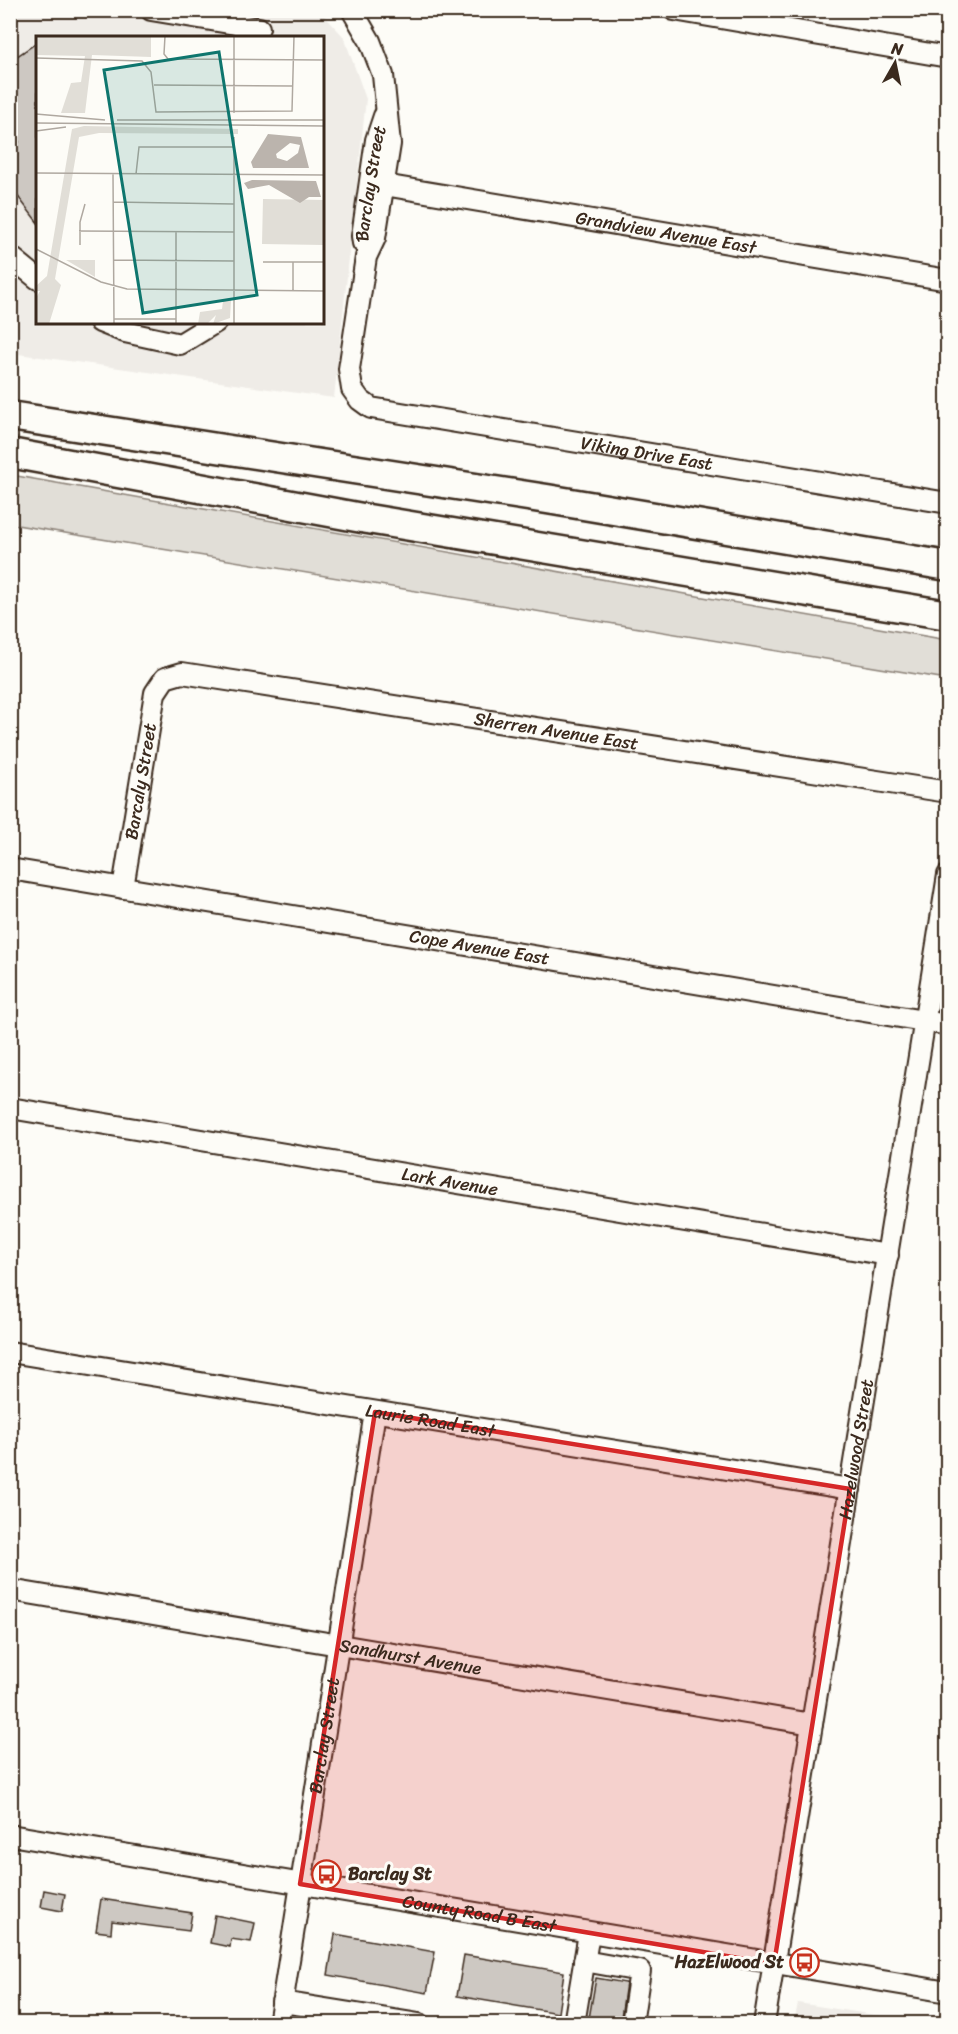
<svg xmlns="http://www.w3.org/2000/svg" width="958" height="2034" viewBox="0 0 958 2034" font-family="Sriracha,sans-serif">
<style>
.built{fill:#efece7;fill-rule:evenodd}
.green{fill:#e1ded7;stroke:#8e847a;stroke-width:1.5}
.building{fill:#cdc8c2;stroke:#3b2a1e;stroke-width:1.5}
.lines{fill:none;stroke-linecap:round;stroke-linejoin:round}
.minor-casing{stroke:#3b2a1e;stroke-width:24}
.highway-casing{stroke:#3b2a1e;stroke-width:33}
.minor{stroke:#fdfcf7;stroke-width:20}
.highway{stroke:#fdfcf7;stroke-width:28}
.marked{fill:#d62828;fill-opacity:0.2;stroke:#d62828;stroke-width:4.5;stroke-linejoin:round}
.labels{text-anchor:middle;stroke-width:6;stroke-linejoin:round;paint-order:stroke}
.street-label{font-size:18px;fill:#3b2a1e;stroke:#fdfcf7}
.poi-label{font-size:18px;font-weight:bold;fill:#3b2a1e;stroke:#fdfcf7;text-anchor:start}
.inset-road{fill:none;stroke:#afa8a0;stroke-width:1.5}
.view{fill:#0f766e;fill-opacity:0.15;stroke:#0f766e;stroke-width:3}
.inset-edge{fill:none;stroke:#3b2a1e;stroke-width:3}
</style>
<rect width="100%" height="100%" fill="#fdfcf7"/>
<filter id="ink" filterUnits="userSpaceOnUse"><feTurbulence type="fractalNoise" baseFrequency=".0167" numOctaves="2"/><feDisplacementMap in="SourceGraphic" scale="12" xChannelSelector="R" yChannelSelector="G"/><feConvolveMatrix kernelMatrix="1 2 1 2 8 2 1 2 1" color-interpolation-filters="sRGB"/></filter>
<g filter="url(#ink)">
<g class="built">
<path d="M 11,11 L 320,11 L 344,37 L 366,99 L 334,398 L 11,353 ZM 38,38 L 322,38 L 322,322 L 38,322 Z"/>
<path d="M 798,2003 L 926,2023 L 794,2023 Z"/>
</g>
<path class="green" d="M 11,475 L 947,640 L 947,679 L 11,524 Z"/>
<g class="building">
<path d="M 38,42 L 38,223 L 10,186 L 10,149 L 19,142 L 10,132 L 10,61 Z"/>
<path d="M 44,1890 L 65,1894 L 62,1911 L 41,1907 Z"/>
<path d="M 101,1899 L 192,1913 L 189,1931 L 112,1921 L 111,1933 L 96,1931 Z"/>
<path d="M 215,1915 L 255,1923 L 251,1942 L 231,1939 L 230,1947 L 210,1943 Z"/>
<path d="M 335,1934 L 435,1952 L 427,1993 L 328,1975 Z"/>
<path d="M 464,1955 L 564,1972 L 558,2013 L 457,1996 Z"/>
<path d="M 596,1978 L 626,1983 L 620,2024 L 588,2024 Z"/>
</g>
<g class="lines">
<defs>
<g id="minor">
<path d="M 151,10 L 259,28"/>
<path id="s1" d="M 352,10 L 370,41 L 383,75 L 390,144 L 375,238 L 366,257 L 349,369 L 352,389 L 360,400 L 371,408 L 948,503"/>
<path d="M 674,10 L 948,57"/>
<path id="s2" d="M 384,185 L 948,280"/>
<path id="s3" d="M 363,243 L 362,236 L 376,140 L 384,116"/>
<path d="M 10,256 L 38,279"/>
<path d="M 100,322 L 125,332 L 180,344 L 216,322"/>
<path id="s4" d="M 10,869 L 948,1025"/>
<path id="s5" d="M 123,888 L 155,693 L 165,678 L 182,673 L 948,792"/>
<path id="s6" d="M 10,1108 L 888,1255"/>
<path id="s7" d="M 10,1352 L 850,1489"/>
<path id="s8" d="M 10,1590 L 812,1724"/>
<path id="s9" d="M 10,1835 L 948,1992"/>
<path d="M 584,1961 L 640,1971 L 632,2024"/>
<path d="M 282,2002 L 419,2024"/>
<path id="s10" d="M 279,2024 L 375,1412"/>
<path d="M 574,2024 L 589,1933"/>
<path id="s11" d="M 764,2024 L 948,875"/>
</g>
<g id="highway">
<path d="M 10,416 L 547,499 L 948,566"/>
<path d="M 10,453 L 362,518 L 948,615"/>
</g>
</defs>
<use href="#minor" class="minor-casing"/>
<use href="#highway" class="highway-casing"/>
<use href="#minor" class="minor"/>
<use href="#highway" class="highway"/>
</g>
</g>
<path class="marked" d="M 375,1412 L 850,1489 L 774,1964 L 300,1884 Z"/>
<defs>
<symbol id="bus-ring" viewBox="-11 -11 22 22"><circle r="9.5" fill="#fdfcf7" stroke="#c8321e" stroke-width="1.5"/><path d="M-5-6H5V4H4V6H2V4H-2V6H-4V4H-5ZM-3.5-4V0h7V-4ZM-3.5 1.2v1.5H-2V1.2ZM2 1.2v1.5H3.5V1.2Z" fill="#c8321e"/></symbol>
</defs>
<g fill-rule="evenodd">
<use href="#bus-ring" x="310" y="1858" width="33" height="33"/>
<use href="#bus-ring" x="788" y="1946" width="33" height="33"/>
</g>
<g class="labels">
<g class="street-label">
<text dy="6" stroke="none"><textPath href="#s3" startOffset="60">Barclay Street</textPath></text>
<text dy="6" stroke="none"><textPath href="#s2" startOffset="286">Grandview Avenue East</textPath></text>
<text dy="6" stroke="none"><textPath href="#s1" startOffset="698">Viking Drive East</textPath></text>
<text dy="6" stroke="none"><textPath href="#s5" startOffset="612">Sherren Avenue East</textPath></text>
<text dy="6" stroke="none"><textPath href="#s5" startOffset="108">Barcaly Street</textPath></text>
<text dy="6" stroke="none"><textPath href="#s4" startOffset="476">Cope Avenue East</textPath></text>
<text dy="6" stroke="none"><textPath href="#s6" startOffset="446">Lark Avenue</textPath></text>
<text dy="6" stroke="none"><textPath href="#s7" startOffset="426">Laurie Road East</textPath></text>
<text dy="6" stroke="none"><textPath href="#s11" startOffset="582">Hazelwood Street</textPath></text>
<text dy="6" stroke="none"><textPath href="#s8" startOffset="406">Sandhurst Avenue</textPath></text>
<text dy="6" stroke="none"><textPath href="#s10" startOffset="292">Barclay Street</textPath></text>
<text dy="6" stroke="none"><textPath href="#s9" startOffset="476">County Road B East</textPath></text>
</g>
<g class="poi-label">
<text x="348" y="1880">Barclay St</text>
<text x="784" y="1968" text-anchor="end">HazElwood St</text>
</g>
</g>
<g transform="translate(36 36)">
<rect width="288" height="288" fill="#fdfcf7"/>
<path d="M 0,0 L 115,0 L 115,21 L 56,19 L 49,77 L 25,77 L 35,47 L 45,46 L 49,20 L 0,19 ZM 48,90 L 202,93 L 202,98 L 63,97 L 43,101 L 19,243 L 25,249 L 13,288 L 0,288 L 0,262 L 4,255 L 0,255 L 0,250 L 11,240 L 36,93 ZM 227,163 L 288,164 L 288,209 L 226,208 ZM 30,224 L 59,224 L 59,241 ZM 195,264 L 194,282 L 177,288 L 180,279 L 171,288 L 162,288 L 164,276 L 186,273 L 187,265 Z" fill="#e1ded7"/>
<path d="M 232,98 L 265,101 L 273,132 L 217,132 L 215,126 ZM 254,107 L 264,109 L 262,117 L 251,125 L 241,122 L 240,118 ZM 216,144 L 280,145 L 285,161 L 273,161 L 264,167 L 233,149 L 212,153 L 208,147 Z" fill="#bbb4ad" fill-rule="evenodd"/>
<path class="inset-road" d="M 129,0 L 128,18 L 132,23 L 288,24M 0,22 L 106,25 L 115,36 L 120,76 L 256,75 L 258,0M 118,49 L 256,50M 198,77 L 198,0M 0,78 L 69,84M 81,84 L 288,84M 0,87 L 288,90M 0,95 L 30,91M 198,101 L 198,288M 0,137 L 288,139M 77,138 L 78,288M 100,138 L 103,111 L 198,111M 77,166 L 198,168M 43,195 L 198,196M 140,196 L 140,288M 44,209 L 44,186 L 49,168M 0,213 L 65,246 L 91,253 L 288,255M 78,224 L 198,225M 227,226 L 288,226M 257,226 L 257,255M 78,283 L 140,283"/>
<path class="view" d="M 183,16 L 221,259 L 107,277 L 68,34 Z"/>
<rect width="288" height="288" class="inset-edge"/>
</g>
<rect width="958" height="2034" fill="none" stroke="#fdfcf7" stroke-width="36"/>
<rect x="18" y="18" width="922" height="1998" fill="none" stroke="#3b2a1e" stroke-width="2" filter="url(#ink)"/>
<g transform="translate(895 63) rotate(9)" stroke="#fdfcf7" stroke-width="4.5" paint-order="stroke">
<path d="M0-4.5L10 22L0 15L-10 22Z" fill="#3b2a1e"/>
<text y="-9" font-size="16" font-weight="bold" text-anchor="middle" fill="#3b2a1e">N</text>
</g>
</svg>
